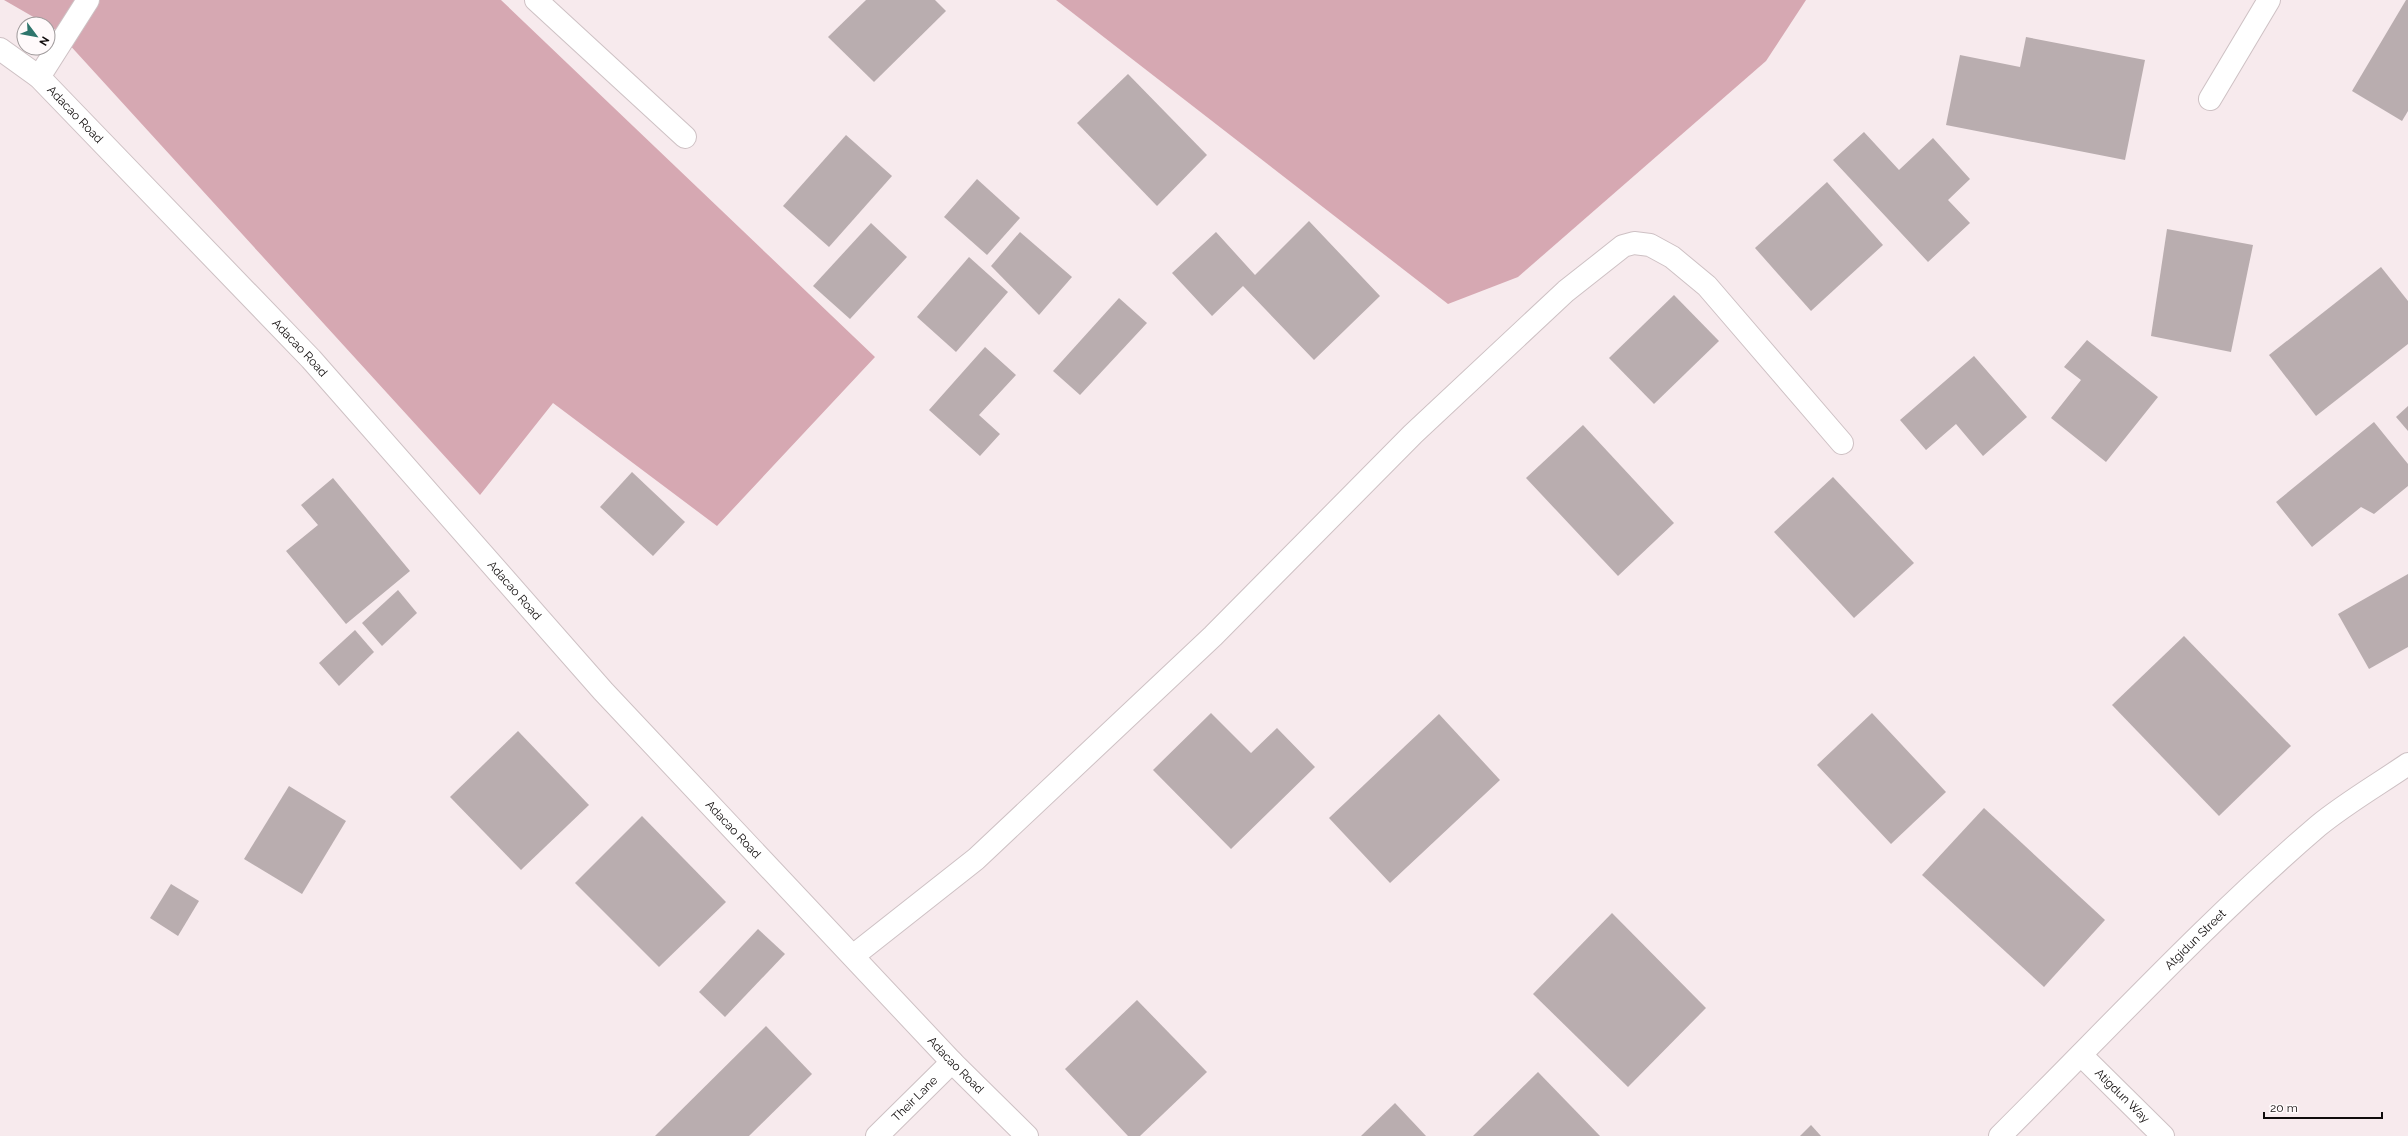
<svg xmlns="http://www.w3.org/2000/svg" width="2408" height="1136" viewBox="0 0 2408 1136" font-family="Raleway,sans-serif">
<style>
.forest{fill:#d6a8b2}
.building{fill:#b9adaf}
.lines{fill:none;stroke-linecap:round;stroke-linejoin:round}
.minor-casing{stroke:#cec1c4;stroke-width:24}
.minor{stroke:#fff;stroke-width:22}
.labels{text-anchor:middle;stroke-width:3.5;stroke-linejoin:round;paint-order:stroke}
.street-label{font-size:12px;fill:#0f0b0b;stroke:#fffafb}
</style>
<rect width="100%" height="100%" fill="#f7eaed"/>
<g class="forest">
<path d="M 4,0 L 501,0 L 875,357 L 717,526 L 553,403 L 480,495 L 56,30 Z"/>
<path d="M 1056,0 L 1806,0 L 1766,61 L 1518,277 L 1448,304 Z"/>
</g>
<g class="building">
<path d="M 866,0 L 935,0 L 946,11 L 874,82 L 828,37 Z"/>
<path d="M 2406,0 L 2408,0 L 2408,111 L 2402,121 L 2352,91 Z"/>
<path d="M 2026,37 L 2145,60 L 2125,160 L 1946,125 L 1960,55 L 2020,67 Z"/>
<path d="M 1128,74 L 1207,155 L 1157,206 L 1077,123 Z"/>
<path d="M 1864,132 L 1899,170 L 1933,138 L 1970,179 L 1948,200 L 1970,223 L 1928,262 L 1833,160 Z"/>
<path d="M 846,135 L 892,176 L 829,247 L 783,206 Z"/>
<path d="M 977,179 L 1020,218 L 987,255 L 944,217 Z"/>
<path d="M 1827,182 L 1883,245 L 1811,311 L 1755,248 Z"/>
<path d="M 1309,221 L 1380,296 L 1314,360 L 1243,286 L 1212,316 L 1172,273 L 1216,232 L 1255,275 Z"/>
<path d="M 871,223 L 907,257 L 850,319 L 813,286 Z"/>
<path d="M 2167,229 L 2253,245 L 2231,352 L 2151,336 Z"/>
<path d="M 1020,232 L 1072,277 L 1039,315 L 991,266 Z"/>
<path d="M 969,257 L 1008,292 L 956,352 L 917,317 Z"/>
<path d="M 2381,267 L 2408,301 L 2408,344 L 2316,416 L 2269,355 Z"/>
<path d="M 1674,295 L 1719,341 L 1654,404 L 1609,358 Z"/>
<path d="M 1119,298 L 1147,323 L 1080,395 L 1053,371 Z"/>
<path d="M 2087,340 L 2158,397 L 2106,462 L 2051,418 L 2081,380 L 2064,367 Z"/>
<path d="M 985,347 L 1016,375 L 979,415 L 1000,434 L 980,456 L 929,410 Z"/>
<path d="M 1974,356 L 2027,417 L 1983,456 L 1956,424 L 1926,450 L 1900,420 Z"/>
<path d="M 2408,406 L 2408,431 L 2396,417 Z"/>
<path d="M 2374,422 L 2408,464 L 2408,486 L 2374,514 L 2361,507 L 2312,547 L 2276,502 Z"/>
<path d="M 1583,425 L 1674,523 L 1618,576 L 1526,478 Z"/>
<path d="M 632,472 L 685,522 L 653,556 L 600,507 Z"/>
<path d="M 1833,477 L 1914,563 L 1854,618 L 1774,532 Z"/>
<path d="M 333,478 L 410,571 L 346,624 L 286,551 L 318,525 L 301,505 Z"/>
<path d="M 2408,574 L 2408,647 L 2369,669 L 2338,614 Z"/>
<path d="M 398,590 L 417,613 L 382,646 L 362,623 Z"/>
<path d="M 355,630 L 374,652 L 339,686 L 319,663 Z"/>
<path d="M 2184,636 L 2291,746 L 2219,816 L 2112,705 Z"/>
<path d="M 1211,713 L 1251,753 L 1277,728 L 1315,767 L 1231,849 L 1153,770 Z"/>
<path d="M 1872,713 L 1946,792 L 1891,844 L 1817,765 Z"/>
<path d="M 1439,714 L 1500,780 L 1390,883 L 1329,818 Z"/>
<path d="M 518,731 L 589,805 L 521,870 L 450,797 Z"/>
<path d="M 289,786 L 346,821 L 302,894 L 244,859 Z"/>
<path d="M 1984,808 L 2105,920 L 2044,987 L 1922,875 Z"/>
<path d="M 642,816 L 726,902 L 659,967 L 575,883 Z"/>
<path d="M 171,884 L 199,901 L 178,936 L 150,918 Z"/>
<path d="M 1612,913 L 1706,1008 L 1628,1087 L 1533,994 Z"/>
<path d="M 758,929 L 785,954 L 725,1017 L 699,992 Z"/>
<path d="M 1137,1000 L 1207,1072 L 1140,1136 L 1128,1136 L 1065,1069 Z"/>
<path d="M 766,1026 L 812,1074 L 749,1136 L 655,1136 Z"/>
<path d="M 1538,1072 L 1600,1136 L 1473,1136 Z"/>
<path d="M 1395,1103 L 1426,1136 L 1361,1136 Z"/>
<path d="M 1811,1125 L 1821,1136 L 1800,1136 Z"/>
</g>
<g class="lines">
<defs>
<g id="minor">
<path d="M 536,0 L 685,137"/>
<path id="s1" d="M 0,49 L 39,77 L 311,359 L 603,691 L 952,1062 L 1027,1136"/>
<path d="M 39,77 L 88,0"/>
<path d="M 2210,99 L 2269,0"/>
<path d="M 853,956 L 976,859 L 1213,636 L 1413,434 L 1566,291 L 1623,246 L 1634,243 L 1650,245 L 1672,257 L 1707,286 L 1842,443"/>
<path id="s2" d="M 2081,1055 L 2163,1136"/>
<path id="s3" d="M 877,1136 L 952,1062"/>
<path id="s4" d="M 2000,1136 C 2105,1032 2206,922 2318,826 C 2346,803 2379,784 2408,764"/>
</g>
</defs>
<use href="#minor" class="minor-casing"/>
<use href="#minor" class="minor"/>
</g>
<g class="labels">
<g class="street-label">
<text dy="4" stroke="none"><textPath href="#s1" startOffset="100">Adacao Road</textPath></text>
<text dy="4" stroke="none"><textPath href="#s1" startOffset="424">Adacao Road</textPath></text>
<text dy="4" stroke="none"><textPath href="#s1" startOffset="748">Adacao Road</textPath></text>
<text dy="4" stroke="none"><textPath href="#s1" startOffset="1072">Adacao Road</textPath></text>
<text dy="4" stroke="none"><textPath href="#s4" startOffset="277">Atgidun Street</textPath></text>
<text dy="4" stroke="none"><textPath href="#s1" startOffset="1396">Adacao Road</textPath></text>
<text dy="4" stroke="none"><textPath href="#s2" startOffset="58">Atigdun Way</textPath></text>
<text dy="4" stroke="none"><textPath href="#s3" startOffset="53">Their Lane</textPath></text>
</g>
</g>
<g transform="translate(36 36) rotate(122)"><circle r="19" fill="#fffafb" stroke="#9f9a9b"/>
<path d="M0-3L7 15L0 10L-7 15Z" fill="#2e756c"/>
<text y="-6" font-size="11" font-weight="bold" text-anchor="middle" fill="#0f0b0b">N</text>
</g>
<path d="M2264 1112v6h118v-6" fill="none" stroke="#0f0b0b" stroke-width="2"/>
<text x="2270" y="1112" font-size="12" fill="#0f0b0b" stroke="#fffafb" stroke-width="3" paint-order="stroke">20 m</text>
</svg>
